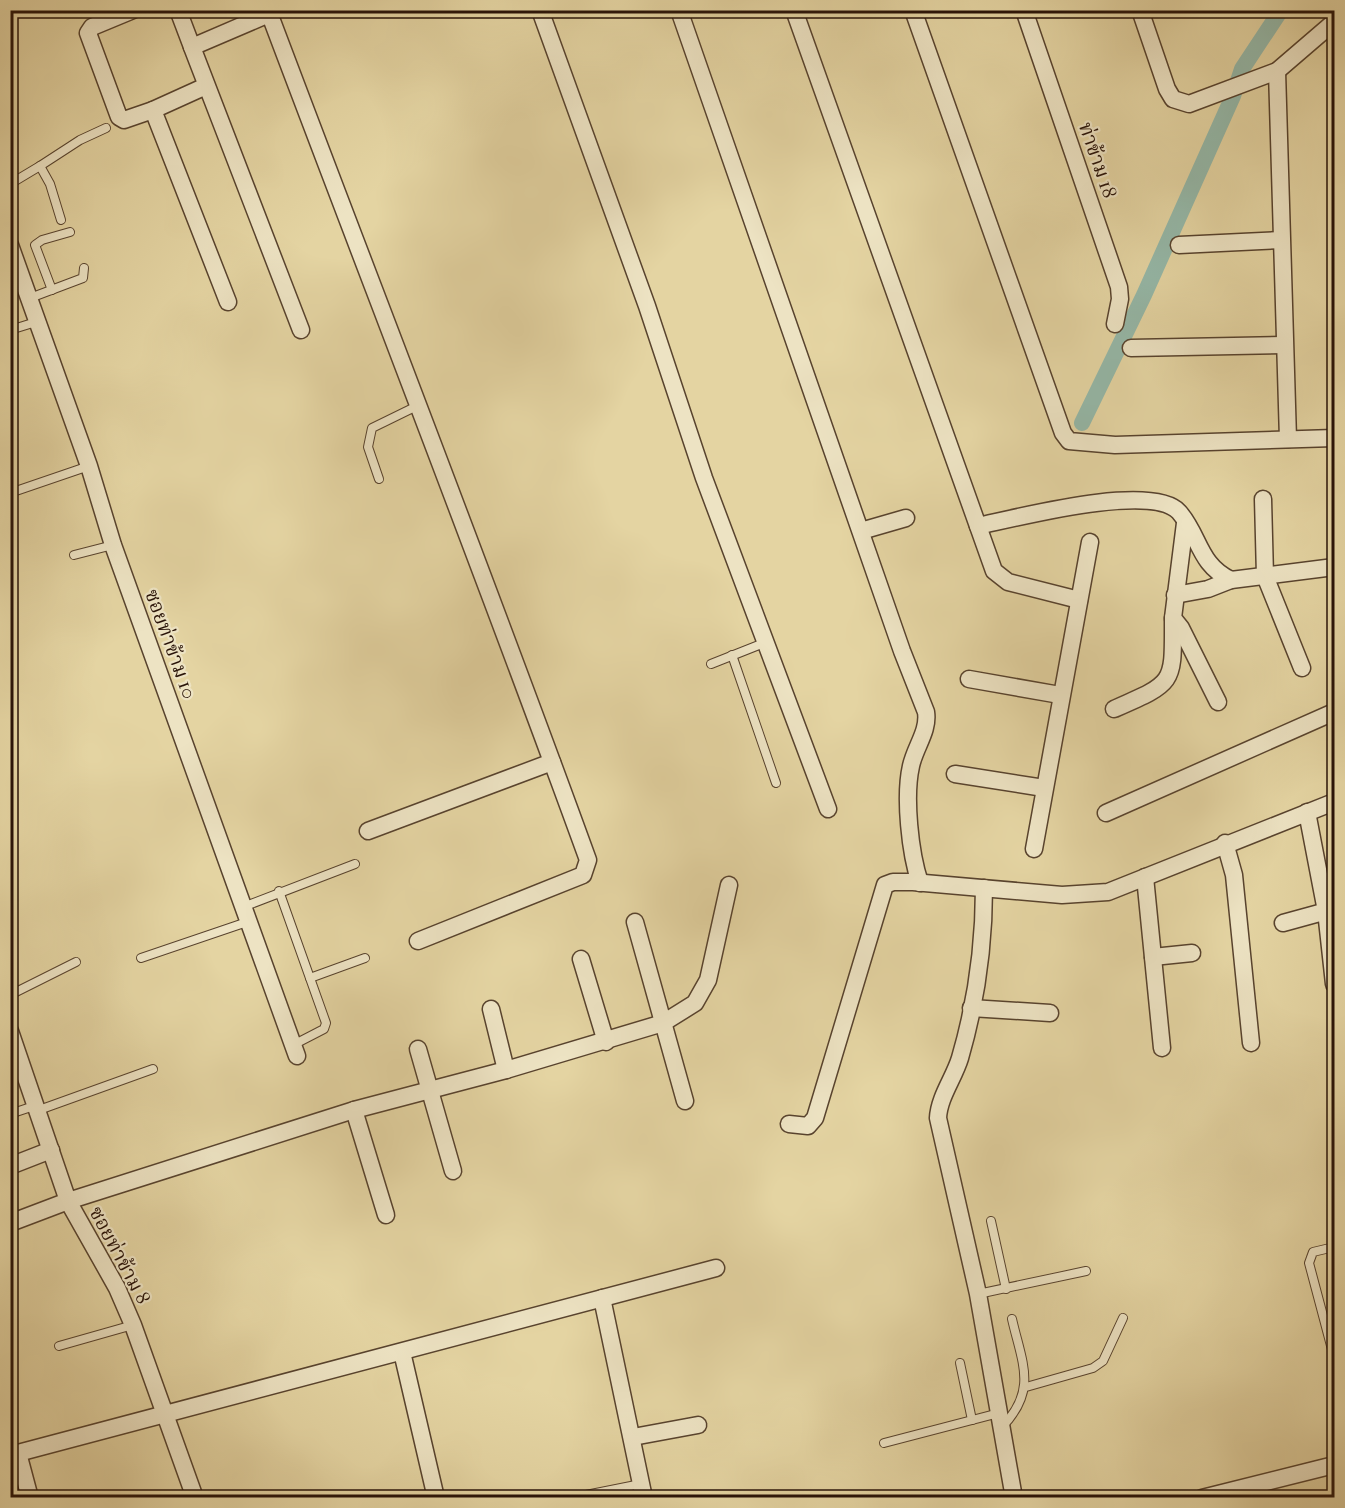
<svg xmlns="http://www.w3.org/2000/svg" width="1345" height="1508" viewBox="0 0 1345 1508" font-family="'IM FELL French Canon','Noto Serif Thai',serif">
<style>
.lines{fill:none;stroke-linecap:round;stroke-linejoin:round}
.canal{stroke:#95b8a8;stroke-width:16}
.service-casing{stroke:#58432e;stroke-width:10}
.minor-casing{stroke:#58432e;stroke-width:19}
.service{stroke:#ede3c3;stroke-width:8}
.minor{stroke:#ede3c3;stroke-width:16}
.labels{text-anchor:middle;stroke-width:4.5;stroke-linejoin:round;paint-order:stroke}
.street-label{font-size:20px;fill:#291308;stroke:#ede3c3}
</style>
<rect width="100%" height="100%" fill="#e4d4a2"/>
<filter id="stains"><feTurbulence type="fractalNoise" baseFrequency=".00333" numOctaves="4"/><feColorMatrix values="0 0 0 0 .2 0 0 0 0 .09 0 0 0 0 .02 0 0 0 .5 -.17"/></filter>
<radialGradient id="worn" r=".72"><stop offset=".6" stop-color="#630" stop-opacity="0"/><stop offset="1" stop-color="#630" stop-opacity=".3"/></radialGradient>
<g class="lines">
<path class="canal" d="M 1082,423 L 1144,295 L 1233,96 L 1242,69 L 1281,10"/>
<defs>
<g id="service">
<path d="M 40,166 L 80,140 L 106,128"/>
<path d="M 10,184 L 40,166 L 50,184 L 61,220"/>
<path d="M 52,290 L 35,245 L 42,240 L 70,232"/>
<path d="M 30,298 L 83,278 L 84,268"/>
<path d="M 10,330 L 36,322"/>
<path d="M 379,479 L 368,447 L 372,428 L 417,406"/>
<path d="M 10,493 L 89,466"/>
<path d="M 74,555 L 113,545"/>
<path d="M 732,655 L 776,783"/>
<path d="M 711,664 L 764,643"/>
<path d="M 279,891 L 326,1023 L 324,1029 L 293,1045"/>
<path d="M 243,907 L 355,864"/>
<path d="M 141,958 L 247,922"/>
<path d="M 310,978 L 365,958"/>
<path d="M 10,995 L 76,962"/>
<path d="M 39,1110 L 153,1069"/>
<path d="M 10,1114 L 37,1105"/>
<path d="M 991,1221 L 1006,1289"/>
<path d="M 1334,1247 L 1313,1252 L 1309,1263 L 1334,1357"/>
<path d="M 978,1294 L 1086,1271"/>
<path d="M 59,1346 L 133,1325"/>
<path d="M 960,1363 L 972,1420"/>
<path d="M 1026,1387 L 1093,1368 L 1103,1361 L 1123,1318"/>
<path d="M 1002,1427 C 1038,1390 1022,1363 1012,1319"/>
<path d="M 884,1443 L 999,1413"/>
<path d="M 571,1498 L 641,1484"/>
</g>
<g id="minor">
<path d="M 133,10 L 92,27 L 88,33 L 119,117 L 124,120 L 153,110"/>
<path d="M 178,10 L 192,47"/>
<path d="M 268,10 C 375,294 485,576 588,860 L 583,875 L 418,941"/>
<path d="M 540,10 L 647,306 L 704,478 L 828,809"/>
<path d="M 679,10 L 902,651 L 926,712 C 929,731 915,747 911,766 C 904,797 910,853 920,883"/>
<path d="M 794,10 L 994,571 L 1008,582 L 1079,600"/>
<path d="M 913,10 L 1063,433 L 1069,441 L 1115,445 L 1334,438"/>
<path d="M 1024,10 L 1119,287 L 1120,299 L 1115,324"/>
<path d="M 1140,10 L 1167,89 L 1173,99 L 1189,104 L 1277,71 L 1334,22"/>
<path d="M 269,14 L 192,47 L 301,330"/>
<path d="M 1277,71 L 1288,439"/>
<path d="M 206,86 L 153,110 L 228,302"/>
<path d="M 10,245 L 89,466 L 113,545 L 297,1056"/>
<path d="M 1179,245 L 1281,240"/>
<path d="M 1131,348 L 1284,345"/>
<path d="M 1263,499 L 1265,576 L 1302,668"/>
<path d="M 1185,523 L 1173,618 L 1181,628 L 1218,702"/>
<path d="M 978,526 C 1016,518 1152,482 1179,512 C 1200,536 1198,564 1231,580"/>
<path d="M 861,531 L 906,518"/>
<path d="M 1175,595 L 1208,589 L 1231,580 L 1334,567"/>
<path d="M 969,679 L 1060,695"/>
<path d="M 1114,709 C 1176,682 1173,684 1173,618"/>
<path d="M 955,774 L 1044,788"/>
<path d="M 1307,812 L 1326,911 L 1334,984"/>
<path d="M 1106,813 L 1334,712"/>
<path d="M 368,831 L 552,762"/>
<path d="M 1225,843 L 1234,875 L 1251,1043"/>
<path d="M 1034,849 L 1090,542"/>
<path d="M 1145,877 L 1162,1048"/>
<path d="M 984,888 C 984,945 976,1003 960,1058 C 954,1078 939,1097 938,1118 L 978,1294 L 1014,1498"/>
<path d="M 635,922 L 685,1101"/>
<path d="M 1283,923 L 1334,909"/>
<path d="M 1153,957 L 1192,953"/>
<path d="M 581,959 L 606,1042"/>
<path d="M 971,1008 L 1050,1013"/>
<path d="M 491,1009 L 506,1070"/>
<path d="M 10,1031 L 68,1201 L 117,1288 L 133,1325 L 195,1498"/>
<path d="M 418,1049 L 453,1171"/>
<path d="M 354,1110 L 386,1215"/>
<path d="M 789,1124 L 808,1126 L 815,1118 L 885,885 L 893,882 L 913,882 L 1062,895 L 1108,892 L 1334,802"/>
<path d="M 10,1166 L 51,1150"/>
<path d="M 10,1223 L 68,1201 L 354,1110 L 506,1070 L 663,1023 L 695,1003 L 708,980 L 729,885"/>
<path d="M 602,1298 L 644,1498"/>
<path d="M 402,1352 L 436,1498"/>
<path d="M 633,1437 L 698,1425"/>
<path d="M 10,1451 L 18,1453 L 716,1268"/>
<path d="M 18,1453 L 30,1498"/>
<path d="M 1202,1498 L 1334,1465"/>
</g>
</defs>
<use href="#service" class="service-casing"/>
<use href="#minor" class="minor-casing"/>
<use href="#service" class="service"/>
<use href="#minor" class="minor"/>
</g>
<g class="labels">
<g class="street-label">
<text transform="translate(1098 160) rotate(71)" y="7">ท่าข้าม 18</text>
<text transform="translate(171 644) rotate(70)" y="7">ซอยท่าข้าม 10</text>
<text transform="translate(120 1255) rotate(62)" y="7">ซอยท่าข้าม 8</text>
</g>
</g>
<rect width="1345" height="1508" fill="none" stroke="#e4d4a2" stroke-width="36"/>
<rect x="12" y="12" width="1321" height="1484" fill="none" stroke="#291308" stroke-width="3"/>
<rect x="18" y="18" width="1309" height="1472" fill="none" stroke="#291308" stroke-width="1.5"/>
<rect width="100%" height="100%" filter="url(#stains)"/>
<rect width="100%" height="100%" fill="url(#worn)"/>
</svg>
